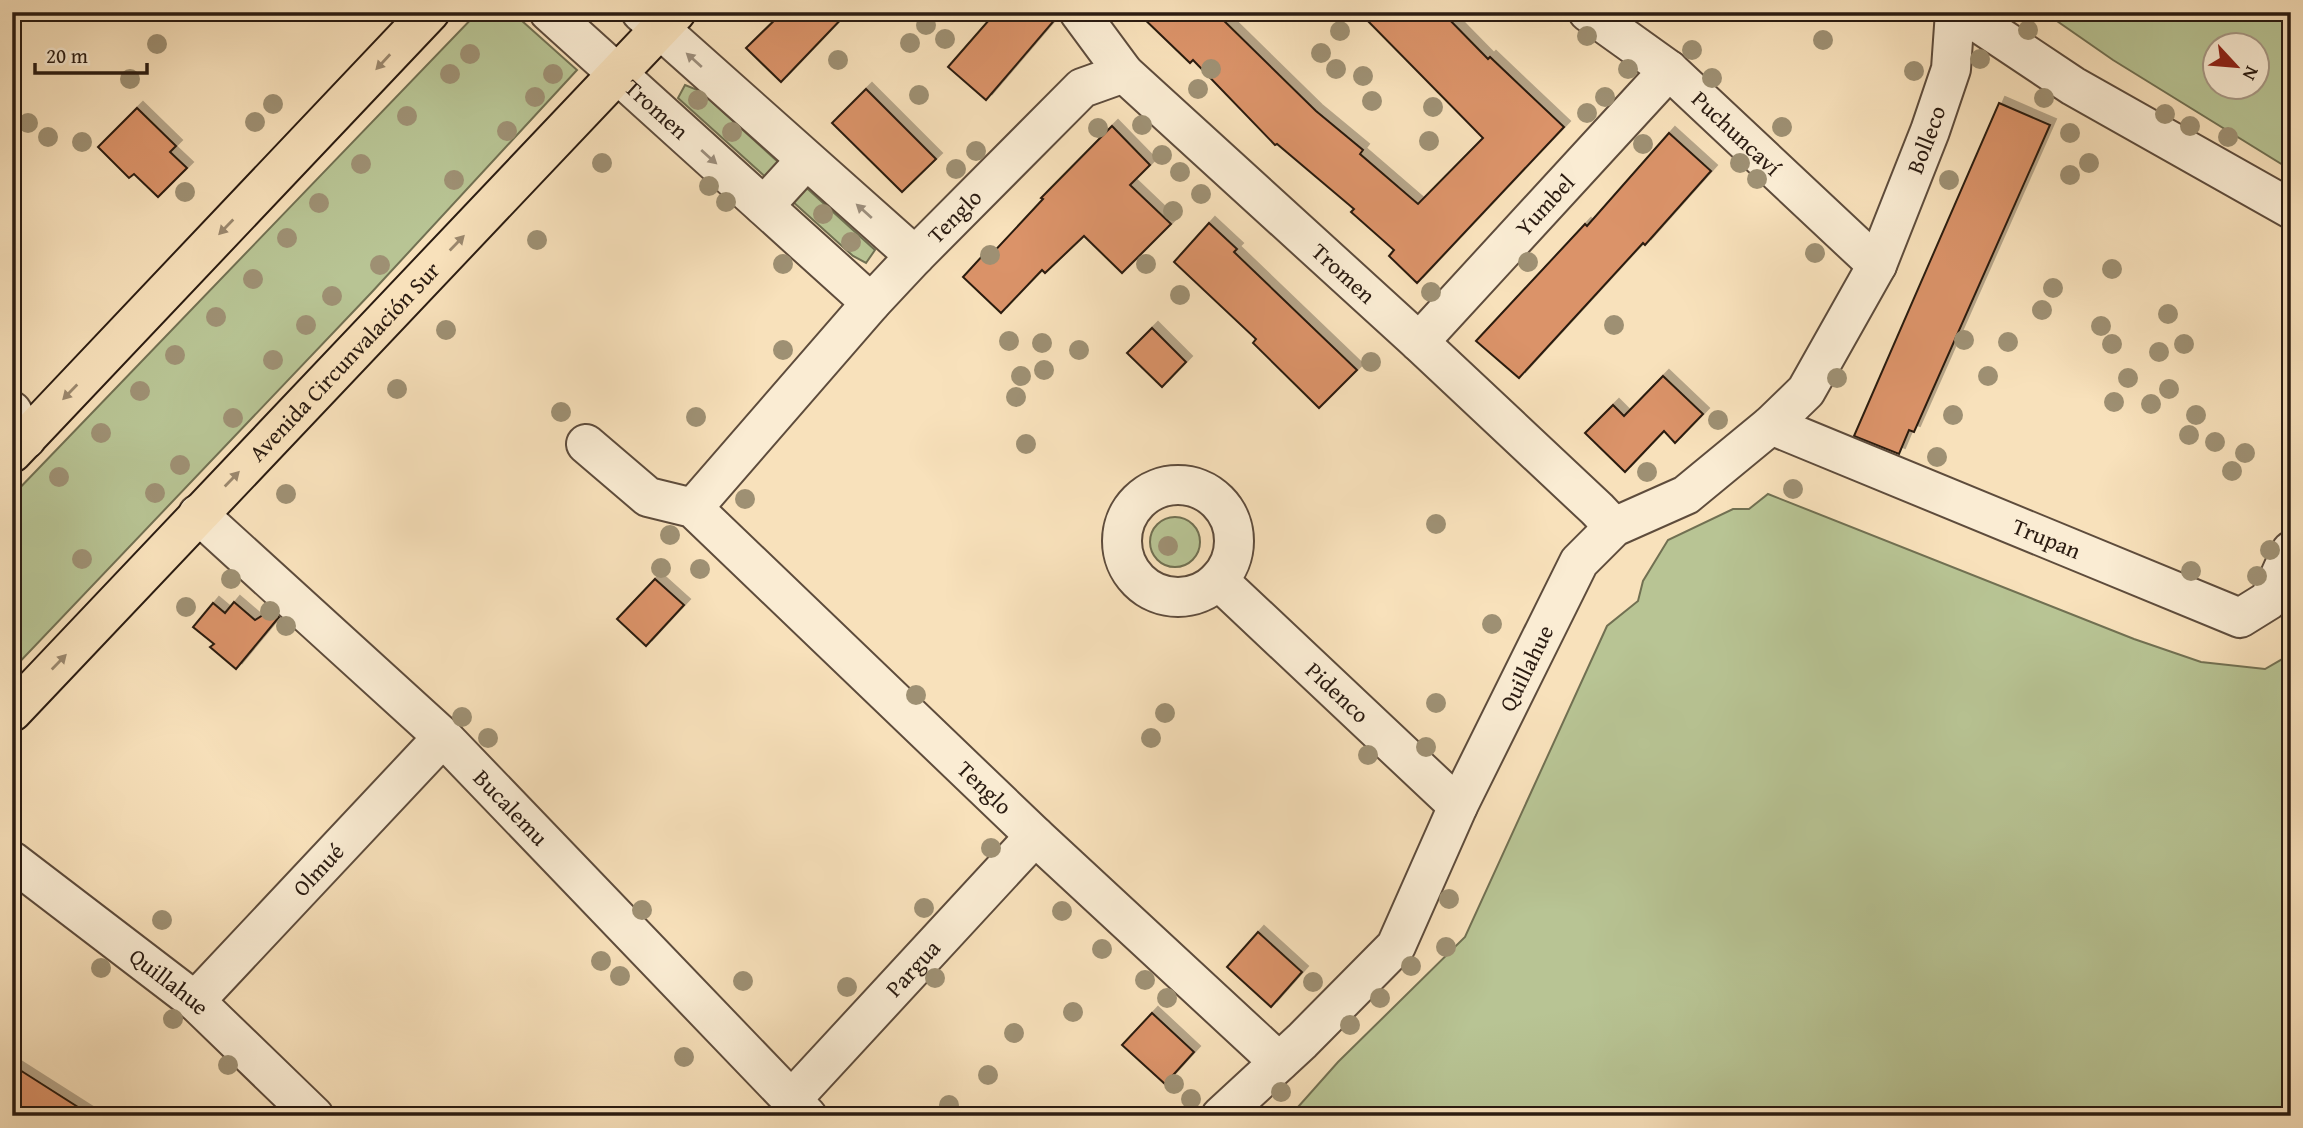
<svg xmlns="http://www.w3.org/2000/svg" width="2303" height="1128" viewBox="0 0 2303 1128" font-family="'Gentium Book Plus',serif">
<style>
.green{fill:#b8c494;stroke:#717052;stroke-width:2;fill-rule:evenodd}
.building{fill:#db9369;stroke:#2a1b11;stroke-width:2;filter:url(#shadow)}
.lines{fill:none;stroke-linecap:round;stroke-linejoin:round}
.minor-casing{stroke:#5e4c3c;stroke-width:42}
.major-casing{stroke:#2a1b11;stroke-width:42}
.minor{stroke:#faecd3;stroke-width:38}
.major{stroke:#f8e1bb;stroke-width:38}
.tree{fill:#9e9073}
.oneway{fill:#9c8e7c}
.oneway2{fill:#9b886e}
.labels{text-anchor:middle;stroke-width:5;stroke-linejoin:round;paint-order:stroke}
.street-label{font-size:23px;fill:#2a1b11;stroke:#faecd3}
</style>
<defs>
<filter id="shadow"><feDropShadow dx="6" dy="-6" stdDeviation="0" flood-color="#0004"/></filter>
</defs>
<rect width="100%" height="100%" fill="#f8e1bb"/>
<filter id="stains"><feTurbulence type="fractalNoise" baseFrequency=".00286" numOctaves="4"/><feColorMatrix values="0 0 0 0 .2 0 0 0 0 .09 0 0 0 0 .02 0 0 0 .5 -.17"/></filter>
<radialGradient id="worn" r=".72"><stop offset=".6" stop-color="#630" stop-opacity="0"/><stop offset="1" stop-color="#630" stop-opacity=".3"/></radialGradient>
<g class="green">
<path d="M 478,12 L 512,12 L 577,70 L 371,293 L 12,670 L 12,496 Z"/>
<path d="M 2044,12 L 2291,12 L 2291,170 L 2113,60 ZM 2216,46 L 2258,46 L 2258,88 L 2216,88 Z"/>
<path d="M 685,85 L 700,91 L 875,250 L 866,263 L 853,256 L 678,98 Z"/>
<path d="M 1768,494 L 2134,639 L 2201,662 L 2265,669 L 2291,654 L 2291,1116 L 1290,1116 L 1338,1062 L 1465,937 L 1607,626 L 1638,601 L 1643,581 L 1668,540 L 1733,509 L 1749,509 Z"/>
<circle cx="1175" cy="542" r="25"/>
</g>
<g class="building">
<path d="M 783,12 L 848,12 L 781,82 L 746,48 Z"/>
<path d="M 996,12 L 1058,12 L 1058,16 L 986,100 L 948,67 Z"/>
<path d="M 1137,12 L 1215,12 L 1316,111 L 1363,150 L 1360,154 L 1418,204 L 1483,138 L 1359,12 L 1442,12 L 1488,59 L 1490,57 L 1564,127 L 1417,283 L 1389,256 L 1394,250 L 1351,212 L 1354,209 L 1277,144 L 1275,145 L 1193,60 L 1190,63 Z"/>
<path d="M 866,89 L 936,159 L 902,192 L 832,123 Z"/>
<path d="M 1999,103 L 2050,125 L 1914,432 L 1909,430 L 1899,454 L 1854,436 Z"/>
<path d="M 137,108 L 176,146 L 170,152 L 187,168 L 158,197 L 134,174 L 129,178 L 98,147 Z"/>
<path d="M 1112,126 L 1150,165 L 1130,185 L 1171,224 L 1122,273 L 1084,236 L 1045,273 L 1042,270 L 1001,313 L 963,277 L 985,253 L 989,257 L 1043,199 L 1041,198 Z"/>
<path d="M 1669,133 L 1711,171 L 1645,245 L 1643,243 L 1519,378 L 1476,341 L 1585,224 L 1587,226 Z"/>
<path d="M 1209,223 L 1237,249 L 1234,252 L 1357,370 L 1319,408 L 1253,343 L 1256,339 L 1174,262 Z"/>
<path d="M 1152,328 L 1186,362 L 1162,387 L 1127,353 Z"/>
<path d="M 1663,376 L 1703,414 L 1675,443 L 1664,431 L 1625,472 L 1585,433 L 1613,405 L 1624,416 Z"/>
<path d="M 655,579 L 684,605 L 646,646 L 617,619 Z"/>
<path d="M 234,602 L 255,620 L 271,610 L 279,617 L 236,669 L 210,647 L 214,644 L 193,627 L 213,603 L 225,613 Z"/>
<path d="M 1258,932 L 1302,972 L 1271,1007 L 1227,967 Z"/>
<path d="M 1152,1013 L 1194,1052 L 1165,1084 L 1122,1045 Z"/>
<path d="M 12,1065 L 92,1116 L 12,1116 Z"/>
</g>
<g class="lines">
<defs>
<g id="minor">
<path id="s1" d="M 549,12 L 871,303"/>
<path d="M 641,12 L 915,256"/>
<path id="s2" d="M 1079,12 L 1124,73 L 1419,342 L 1597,509 L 1614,527"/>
<path id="s3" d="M 1588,12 L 1669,70 L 1877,265"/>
<path d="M 1962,12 L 2073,86 L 2291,209"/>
<path d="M 764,206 L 806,160"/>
<path id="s4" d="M 1419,342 L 1669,70"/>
<path d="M 12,411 L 26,439"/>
<path id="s5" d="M 1771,425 L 2240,618 L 2269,600 L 2291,551"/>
<path id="s6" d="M 586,444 L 648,497 L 693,508 L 1035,836 L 1279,1062"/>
<circle cx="1178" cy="541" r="56"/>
<path id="s7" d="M 693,508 L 871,303 L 915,256 L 1082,88 L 1124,73"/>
<path id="s8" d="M 198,514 L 443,737 L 807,1116"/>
<path id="s9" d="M 1218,580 L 1458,806"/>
<path id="s10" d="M 12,861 L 195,1001 L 314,1116"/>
<path id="s11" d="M 195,1001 L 443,737"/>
<path id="s12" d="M 792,1099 L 1035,836"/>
<path id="s13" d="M 1221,1116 L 1302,1041 L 1396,946 L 1458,806 L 1579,562 L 1614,527 L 1686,495 L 1771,425 L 1806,391 L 1877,265 L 1930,131 L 1951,69 L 1955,12"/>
</g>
<g id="major">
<path d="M 12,453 L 430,12"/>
<path id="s14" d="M 12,712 L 676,12"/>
</g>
</defs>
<use href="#minor" class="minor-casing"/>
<use href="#major" class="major-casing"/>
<use href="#minor" class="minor"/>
<use href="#major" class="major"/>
</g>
<g class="tree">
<circle cx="926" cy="25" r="10"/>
<circle cx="2028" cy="30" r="10"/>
<circle cx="1340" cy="31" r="10"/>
<circle cx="1587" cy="36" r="10"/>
<circle cx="945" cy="39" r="10"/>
<circle cx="1823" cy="40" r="10"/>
<circle cx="910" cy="43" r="10"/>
<circle cx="157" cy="44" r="10"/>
<circle cx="1692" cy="50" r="10"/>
<circle cx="1321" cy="53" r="10"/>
<circle cx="470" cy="54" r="10"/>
<circle cx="1980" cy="59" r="10"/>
<circle cx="838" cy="60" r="10"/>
<circle cx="1211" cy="69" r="10"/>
<circle cx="1336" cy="69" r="10"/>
<circle cx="1628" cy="69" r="10"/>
<circle cx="1914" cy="71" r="10"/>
<circle cx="450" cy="74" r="10"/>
<circle cx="553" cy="74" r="10"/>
<circle cx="1363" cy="76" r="10"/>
<circle cx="1712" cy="78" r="10"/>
<circle cx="130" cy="79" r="10"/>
<circle cx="1198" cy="89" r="10"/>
<circle cx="919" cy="95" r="10"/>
<circle cx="535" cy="97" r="10"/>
<circle cx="1605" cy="97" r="10"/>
<circle cx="2044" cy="98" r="10"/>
<circle cx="698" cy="100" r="10"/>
<circle cx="1372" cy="101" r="10"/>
<circle cx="273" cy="104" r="10"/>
<circle cx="1433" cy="107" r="10"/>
<circle cx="1587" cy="113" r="10"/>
<circle cx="2165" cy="114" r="10"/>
<circle cx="407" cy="116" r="10"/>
<circle cx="255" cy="122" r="10"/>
<circle cx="28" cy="123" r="10"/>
<circle cx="1142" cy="125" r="10"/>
<circle cx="2190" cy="126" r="10"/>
<circle cx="1782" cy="127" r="10"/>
<circle cx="1098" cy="128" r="10"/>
<circle cx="507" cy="131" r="10"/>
<circle cx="732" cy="132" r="10"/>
<circle cx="2070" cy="133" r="10"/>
<circle cx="48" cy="137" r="10"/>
<circle cx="2228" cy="137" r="10"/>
<circle cx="1429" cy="141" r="10"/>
<circle cx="82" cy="142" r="10"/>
<circle cx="1643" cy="144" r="10"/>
<circle cx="976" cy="151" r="10"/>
<circle cx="1162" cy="155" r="10"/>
<circle cx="602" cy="163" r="10"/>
<circle cx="1740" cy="163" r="10"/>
<circle cx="2089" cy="163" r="10"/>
<circle cx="361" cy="164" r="10"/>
<circle cx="956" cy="169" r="10"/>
<circle cx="1180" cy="172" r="10"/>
<circle cx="2070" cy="175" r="10"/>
<circle cx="1757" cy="179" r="10"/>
<circle cx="454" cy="180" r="10"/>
<circle cx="1949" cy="180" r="10"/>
<circle cx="709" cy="186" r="10"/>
<circle cx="185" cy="192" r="10"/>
<circle cx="1201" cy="194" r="10"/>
<circle cx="726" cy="202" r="10"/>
<circle cx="319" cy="203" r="10"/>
<circle cx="1173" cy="211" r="10"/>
<circle cx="823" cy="214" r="10"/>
<circle cx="287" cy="238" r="10"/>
<circle cx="537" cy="240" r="10"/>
<circle cx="851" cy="242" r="10"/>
<circle cx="1815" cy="253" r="10"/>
<circle cx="990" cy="255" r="10"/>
<circle cx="1528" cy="262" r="10"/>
<circle cx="783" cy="264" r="10"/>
<circle cx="1146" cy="264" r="10"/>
<circle cx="380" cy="265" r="10"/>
<circle cx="2112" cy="269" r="10"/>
<circle cx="253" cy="279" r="10"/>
<circle cx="2053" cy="288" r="10"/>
<circle cx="1431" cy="292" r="10"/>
<circle cx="1180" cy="295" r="10"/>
<circle cx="332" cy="296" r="10"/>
<circle cx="2042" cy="310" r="10"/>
<circle cx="2168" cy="314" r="10"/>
<circle cx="216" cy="317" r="10"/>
<circle cx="306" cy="325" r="10"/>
<circle cx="1614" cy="325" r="10"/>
<circle cx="2101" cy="326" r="10"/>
<circle cx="446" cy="330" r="10"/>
<circle cx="1964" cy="340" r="10"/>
<circle cx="1009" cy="341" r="10"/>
<circle cx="2008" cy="342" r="10"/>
<circle cx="1042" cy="343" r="10"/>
<circle cx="2112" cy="344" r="10"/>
<circle cx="2184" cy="344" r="10"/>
<circle cx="783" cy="350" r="10"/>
<circle cx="1079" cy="350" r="10"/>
<circle cx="2159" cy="352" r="10"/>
<circle cx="175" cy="355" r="10"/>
<circle cx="273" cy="360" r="10"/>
<circle cx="1371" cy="362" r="10"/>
<circle cx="1044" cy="370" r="10"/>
<circle cx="1021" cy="376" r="10"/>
<circle cx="1988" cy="376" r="10"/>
<circle cx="1837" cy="378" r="10"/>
<circle cx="2128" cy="378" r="10"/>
<circle cx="397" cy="389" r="10"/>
<circle cx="2169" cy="389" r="10"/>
<circle cx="140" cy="391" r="10"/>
<circle cx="1016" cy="397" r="10"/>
<circle cx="2114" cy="402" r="10"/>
<circle cx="2151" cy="404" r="10"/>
<circle cx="561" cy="412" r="10"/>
<circle cx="1953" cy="415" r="10"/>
<circle cx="2196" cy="415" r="10"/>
<circle cx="696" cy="417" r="10"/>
<circle cx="233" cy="418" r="10"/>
<circle cx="1718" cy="420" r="10"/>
<circle cx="101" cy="433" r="10"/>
<circle cx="2189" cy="435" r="10"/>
<circle cx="2215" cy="442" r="10"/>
<circle cx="1026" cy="444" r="10"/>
<circle cx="2245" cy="453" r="10"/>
<circle cx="1937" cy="457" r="10"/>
<circle cx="180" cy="465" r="10"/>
<circle cx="2232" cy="471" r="10"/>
<circle cx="1647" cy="472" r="10"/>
<circle cx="59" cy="477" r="10"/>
<circle cx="1793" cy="489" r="10"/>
<circle cx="155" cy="493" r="10"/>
<circle cx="286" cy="494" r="10"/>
<circle cx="745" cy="499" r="10"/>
<circle cx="1436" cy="524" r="10"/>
<circle cx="670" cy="535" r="10"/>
<circle cx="1168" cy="546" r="10"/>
<circle cx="2270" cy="550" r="10"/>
<circle cx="82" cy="559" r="10"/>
<circle cx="661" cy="568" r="10"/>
<circle cx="700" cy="569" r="10"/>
<circle cx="2191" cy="571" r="10"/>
<circle cx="2257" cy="576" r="10"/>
<circle cx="231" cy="579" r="10"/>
<circle cx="186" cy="607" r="10"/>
<circle cx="270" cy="611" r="10"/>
<circle cx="1492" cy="624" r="10"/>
<circle cx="286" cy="626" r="10"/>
<circle cx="916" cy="695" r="10"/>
<circle cx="1436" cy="703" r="10"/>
<circle cx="1165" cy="713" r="10"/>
<circle cx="462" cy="717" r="10"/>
<circle cx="488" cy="738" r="10"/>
<circle cx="1151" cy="738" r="10"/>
<circle cx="1426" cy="747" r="10"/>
<circle cx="1368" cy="755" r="10"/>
<circle cx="991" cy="848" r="10"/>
<circle cx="1449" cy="899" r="10"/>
<circle cx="924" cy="908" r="10"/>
<circle cx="642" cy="910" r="10"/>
<circle cx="1062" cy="911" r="10"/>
<circle cx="162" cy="920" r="10"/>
<circle cx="1446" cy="947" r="10"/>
<circle cx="1102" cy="949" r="10"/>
<circle cx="601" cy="961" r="10"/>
<circle cx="1411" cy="966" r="10"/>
<circle cx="101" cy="968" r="10"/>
<circle cx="620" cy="976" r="10"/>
<circle cx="935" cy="978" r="10"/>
<circle cx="1145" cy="980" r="10"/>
<circle cx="743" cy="981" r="10"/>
<circle cx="1313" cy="982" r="10"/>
<circle cx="847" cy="987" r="10"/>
<circle cx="1167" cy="998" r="10"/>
<circle cx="1380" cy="998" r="10"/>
<circle cx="1073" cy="1012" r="10"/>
<circle cx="173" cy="1019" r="10"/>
<circle cx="1350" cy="1025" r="10"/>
<circle cx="1014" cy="1033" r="10"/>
<circle cx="684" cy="1057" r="10"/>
<circle cx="228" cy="1065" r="10"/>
<circle cx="988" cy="1075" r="10"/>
<circle cx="1174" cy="1084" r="10"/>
<circle cx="1281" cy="1092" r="10"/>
<circle cx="1191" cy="1099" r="10"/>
<circle cx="949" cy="1105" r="10"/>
</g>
<defs><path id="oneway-solid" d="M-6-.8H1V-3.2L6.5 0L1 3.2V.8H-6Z" transform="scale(1.75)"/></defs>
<g class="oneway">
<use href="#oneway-solid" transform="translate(694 60) rotate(-138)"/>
<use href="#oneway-solid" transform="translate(709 157) rotate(42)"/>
<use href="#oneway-solid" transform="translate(864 211) rotate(-138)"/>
</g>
<g class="oneway2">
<use href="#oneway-solid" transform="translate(383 62) rotate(133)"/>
<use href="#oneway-solid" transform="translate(226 227) rotate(134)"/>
<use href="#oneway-solid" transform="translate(457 243) rotate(-46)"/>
<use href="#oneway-solid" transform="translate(70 392) rotate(134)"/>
<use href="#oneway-solid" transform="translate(232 479) rotate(-46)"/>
<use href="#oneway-solid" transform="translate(59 662) rotate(-46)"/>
</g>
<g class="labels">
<g class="street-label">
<text dy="8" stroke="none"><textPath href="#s1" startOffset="145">Tromen</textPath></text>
<text dy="8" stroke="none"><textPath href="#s3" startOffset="192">Puchuncaví</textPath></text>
<text dy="8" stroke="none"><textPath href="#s13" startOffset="1236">Bolleco</textPath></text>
<text dy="8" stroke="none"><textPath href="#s4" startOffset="186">Yumbel</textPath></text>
<text dy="8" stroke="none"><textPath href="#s7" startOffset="392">Tenglo</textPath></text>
<text dy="8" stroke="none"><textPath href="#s2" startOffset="373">Tromen</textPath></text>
<text dy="8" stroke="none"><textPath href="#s14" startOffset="483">Avenida Circunvalación Sur</textPath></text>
<text dy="8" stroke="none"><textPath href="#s5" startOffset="298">Trupan</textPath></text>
<text dy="8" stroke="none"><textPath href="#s13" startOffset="551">Quillahue</textPath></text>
<text dy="8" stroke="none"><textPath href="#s9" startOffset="164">Pidenco</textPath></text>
<text dy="8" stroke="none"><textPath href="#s6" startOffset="532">Tenglo</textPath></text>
<text dy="8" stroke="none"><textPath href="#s8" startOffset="429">Bucalemu</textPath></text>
<text dy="8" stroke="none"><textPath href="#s11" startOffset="180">Olmué</textPath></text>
<text dy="8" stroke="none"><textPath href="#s12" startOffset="178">Pargua</textPath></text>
<text dy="8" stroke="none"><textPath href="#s10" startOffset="198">Quillahue</textPath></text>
</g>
</g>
<rect width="2303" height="1128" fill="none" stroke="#f8e1bb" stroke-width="42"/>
<rect x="14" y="14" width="2275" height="1100" fill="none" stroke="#2a1b11" stroke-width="3.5"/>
<rect x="21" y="21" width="2261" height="1086" fill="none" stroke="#2a1b11" stroke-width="2"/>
<g transform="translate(2236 66) rotate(116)"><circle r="33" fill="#faecd3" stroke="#a79885" stroke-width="2"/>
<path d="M0-5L12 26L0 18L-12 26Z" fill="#8f2418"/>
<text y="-10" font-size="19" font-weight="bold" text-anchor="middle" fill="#2a1b11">N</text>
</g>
<path d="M35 63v10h112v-10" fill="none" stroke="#2a1b11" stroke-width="3.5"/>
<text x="46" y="63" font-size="21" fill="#2a1b11" stroke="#faecd3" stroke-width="5" paint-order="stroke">20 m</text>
<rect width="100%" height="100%" filter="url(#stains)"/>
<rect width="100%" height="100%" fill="url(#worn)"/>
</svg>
